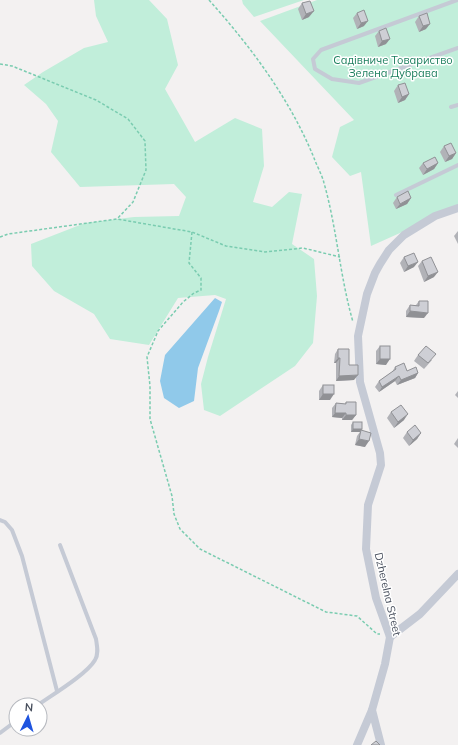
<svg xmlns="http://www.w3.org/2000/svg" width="458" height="745" viewBox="0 0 458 745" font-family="Mulish,sans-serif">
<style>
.green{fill:#c1eeda}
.water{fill:#90c9ea}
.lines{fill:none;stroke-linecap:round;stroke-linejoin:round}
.path{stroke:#7accb0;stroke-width:1.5;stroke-dasharray:3 2;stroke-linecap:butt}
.service{stroke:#c5cad5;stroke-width:4}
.minor{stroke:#c5cad5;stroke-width:8}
.wall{fill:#b1b2b7}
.shaded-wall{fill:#909195}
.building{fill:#cecfd5;stroke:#909195}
.labels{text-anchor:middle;stroke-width:3;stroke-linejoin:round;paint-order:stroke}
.park-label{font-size:11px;fill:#1a7e5c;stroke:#fff}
.street-label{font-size:11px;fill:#49505e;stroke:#fff}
</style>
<rect width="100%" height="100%" fill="#f3f1f1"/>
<g class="green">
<path d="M 94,0 L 149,0 L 167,19 L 178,65 L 165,89 L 195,142 L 235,118 L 262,129 L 264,166 L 253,202 L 272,207 L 289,192 L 302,194 L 292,244 L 314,259 L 317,296 L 313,343 L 295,366 L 220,416 L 204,410 L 201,384 L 208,357 L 226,299 L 215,295 L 178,298 L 149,345 L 110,339 L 94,314 L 54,291 L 32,266 L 31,244 L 85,223 L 134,217 L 179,216 L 186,197 L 174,184 L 80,187 L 51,152 L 58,121 L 46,104 L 24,85 L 43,72 L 84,48 L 108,42 L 96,16 Z"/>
<path d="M 242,0 L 304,0 L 254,17 L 243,4 Z"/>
<path d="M 317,0 L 458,0 L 458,207 L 371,246 L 361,172 L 350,176 L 332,157 L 340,127 L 354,120 L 260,21 Z"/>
</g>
<path class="water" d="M 215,298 L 222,302 L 219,311 L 198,368 L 194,401 L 179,408 L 164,398 L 160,381 L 165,355 Z"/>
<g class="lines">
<g class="path">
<path d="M 209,0 C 251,47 290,99 314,158 C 317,166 322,175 324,183 C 337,229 340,277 353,322"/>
<path d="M 0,64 L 12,66 L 96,100 L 128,119 L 145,141 L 146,170 L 133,202 L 117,219"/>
<path d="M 192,232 L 189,263 L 201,278 L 201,290 L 194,293 L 183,302 L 158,331 L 147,357 L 150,386 L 150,419 L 172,496 L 174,514 L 180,529 L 200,549 L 326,612 L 357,616 L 377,634 L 380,634"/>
<path d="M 0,237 L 8,234 L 117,219 L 192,232 L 226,246 L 265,252 L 303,248 L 340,257"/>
</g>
<g class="service">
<path d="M 457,0 L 321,50 L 313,59 L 315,69 L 332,79 L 359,83 L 458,48"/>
<path d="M 451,107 L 458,105"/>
<path d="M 396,195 L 458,165"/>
<path d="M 0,520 L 5,522 L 12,530 L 22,556 L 57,691"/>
<path d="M 38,705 C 52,695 87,674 95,660 C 99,654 97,646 96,639 L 60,545"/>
<path d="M 0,733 L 16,721"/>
</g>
<g class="minor">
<path d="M 390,637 L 420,614 L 458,574"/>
<path d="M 357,745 L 372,710"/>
<path d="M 381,745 L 372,710 L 385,664 L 390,637 L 376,598 L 366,549 L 368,505 L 381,465 L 380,453 L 360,382 L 358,336 L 367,294 L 375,273 L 380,264 L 389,250 L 404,235 L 435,216 L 458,208"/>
</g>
</g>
<g class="wall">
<path d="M 302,3 L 309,17 L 302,20 L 298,9 Z"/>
<path d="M 357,13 L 364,26 L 357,29 L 353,18 Z"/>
<path d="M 419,16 L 426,29 L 419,32 L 415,22 Z"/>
<path d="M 379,31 L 386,44 L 378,47 L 375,36 Z"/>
<path d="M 398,85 L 409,94 L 405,100 L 398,103 L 394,91 Z"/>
<path d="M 444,146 L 456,153 L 452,159 L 445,162 L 440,152 Z"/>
<path d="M 423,163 L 438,163 L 434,169 L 423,175 L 419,168 Z"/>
<path d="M 397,197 L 411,198 L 407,204 L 396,209 L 393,203 Z"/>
<path d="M 458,231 L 458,244 L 454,236 Z"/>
<path d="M 404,257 L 414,267 L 404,272 L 400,263 Z"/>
<path d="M 422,261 L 434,277 L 424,282 L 418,266 Z"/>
<path d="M 419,301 L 424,318 L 406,317 L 406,311 L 410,305 L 416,305 Z"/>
<path d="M 380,346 L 386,365 L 376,364 L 376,351 Z"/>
<path d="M 338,349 L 349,365 L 354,380 L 336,381 L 336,363 L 334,363 L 335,354 Z"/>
<path d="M 418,355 L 432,360 L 424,369 L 414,361 Z"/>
<path d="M 395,367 L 407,371 L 418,373 L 415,378 L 397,385 L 395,381 L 379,392 L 375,387 L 379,381 L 392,372 Z"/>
<path d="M 323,385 L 330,400 L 319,400 L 319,391 Z"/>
<path d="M 458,391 L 458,398 L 455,395 Z"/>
<path d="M 346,402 L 356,415 L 352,420 L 342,420 L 342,418 L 332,417 L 332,408 L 336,403 L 345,404 Z"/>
<path d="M 391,412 L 404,420 L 394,428 L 387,418 Z"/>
<path d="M 353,422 L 362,429 L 361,430 L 365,447 L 355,445 L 357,436 L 360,432 L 351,432 L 351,425 Z"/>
<path d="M 407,432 L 421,433 L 417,439 L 409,446 L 403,438 Z"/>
<path d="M 458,438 L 458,448 L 454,444 Z"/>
</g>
<g class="shaded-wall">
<path d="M 314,11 L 309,17 L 302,20 L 306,14 Z"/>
<path d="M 368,21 L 364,26 L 357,29 L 361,23 Z"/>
<path d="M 430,24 L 426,29 L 419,32 L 423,26 Z"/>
<path d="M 390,39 L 386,44 L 378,47 L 382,41 Z"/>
<path d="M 409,94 L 405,100 L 398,103 L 402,97 Z"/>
<path d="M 456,153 L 452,159 L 445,162 L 449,156 Z"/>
<path d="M 438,163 L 434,169 L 423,175 L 427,169 Z"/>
<path d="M 411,198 L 407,204 L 396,209 L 400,204 Z"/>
<path d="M 418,262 L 414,267 L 404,272 L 408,266 Z"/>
<path d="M 438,272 L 434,277 L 424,282 L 428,276 Z"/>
<path d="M 410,311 L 428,313 L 424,318 L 406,317 Z"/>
<path d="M 338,358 L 340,358 L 336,363 L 334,363 Z"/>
<path d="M 380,359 L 390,359 L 386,365 L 376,364 Z"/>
<path d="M 418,373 L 415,378 L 397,385 L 401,380 Z"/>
<path d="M 358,375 L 354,380 L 336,381 L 339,376 Z"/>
<path d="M 399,376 L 395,381 L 379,392 L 382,387 Z"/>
<path d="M 323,394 L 334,394 L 330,400 L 319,400 Z"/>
<path d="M 335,413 L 346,413 L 342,418 L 332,417 Z"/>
<path d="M 408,414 L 404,420 L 394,428 L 398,422 Z"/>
<path d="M 346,415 L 356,415 L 352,420 L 342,420 Z"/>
<path d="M 353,429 L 362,429 L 360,432 L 361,430 L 360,432 L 351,432 Z"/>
<path d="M 421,433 L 417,439 L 409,446 L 413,440 Z"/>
<path d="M 359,439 L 369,441 L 365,447 L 355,445 Z"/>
</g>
<g class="building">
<path d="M 310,1 L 314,11 L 306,14 L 302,3 Z"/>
<path d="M 364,10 L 368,21 L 361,23 L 357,13 Z"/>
<path d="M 427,13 L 430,24 L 423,26 L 419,16 Z"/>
<path d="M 386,28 L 390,39 L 382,41 L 379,31 Z"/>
<path d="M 405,83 L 409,94 L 402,97 L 398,85 Z"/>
<path d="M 451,143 L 456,153 L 449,156 L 444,146 Z"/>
<path d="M 435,157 L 438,163 L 427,169 L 423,163 Z"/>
<path d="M 408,191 L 411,198 L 400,204 L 397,197 Z"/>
<path d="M 414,253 L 418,262 L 408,266 L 404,257 Z"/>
<path d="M 431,257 L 438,272 L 428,276 L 422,261 Z"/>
<path d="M 419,301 L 428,301 L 428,313 L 410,311 L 410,305 L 419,306 Z"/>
<rect x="380" y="346" width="10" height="13"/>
<path d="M 426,346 L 436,354 L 428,363 L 418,355 Z"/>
<path d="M 338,349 L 349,349 L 349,365 L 358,365 L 358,375 L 339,376 L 340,358 L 338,358 Z"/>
<path d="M 404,363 L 407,371 L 416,367 L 418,373 L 401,380 L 399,376 L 382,387 L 379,381 L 396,369 L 395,367 Z"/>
<rect x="323" y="385" width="11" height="9"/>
<path d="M 346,402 L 356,402 L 356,415 L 346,415 L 346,413 L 335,413 L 336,403 L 346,404 Z"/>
<path d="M 401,405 L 408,414 L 398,422 L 391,412 Z"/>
<rect x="353" y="422" width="9" height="7"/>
<path d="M 415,425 L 421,433 L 413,440 L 407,432 Z"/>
<path d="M 361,430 L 371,433 L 369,441 L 359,439 Z"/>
<path d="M 376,741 L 380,745 L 371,745 Z"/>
</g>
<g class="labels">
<g class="park-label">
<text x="393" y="64">Садівниче Товариство<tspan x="393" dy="13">Зелена Дубрава</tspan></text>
</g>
<g class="street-label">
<text transform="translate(388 594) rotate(77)" y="4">Dzherelna Street</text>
</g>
</g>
<g transform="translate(28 717) rotate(5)"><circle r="19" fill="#ffffff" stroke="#b6b9bf"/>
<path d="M0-3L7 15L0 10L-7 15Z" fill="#1f54df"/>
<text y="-6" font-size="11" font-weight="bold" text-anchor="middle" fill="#49505e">N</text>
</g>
</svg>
